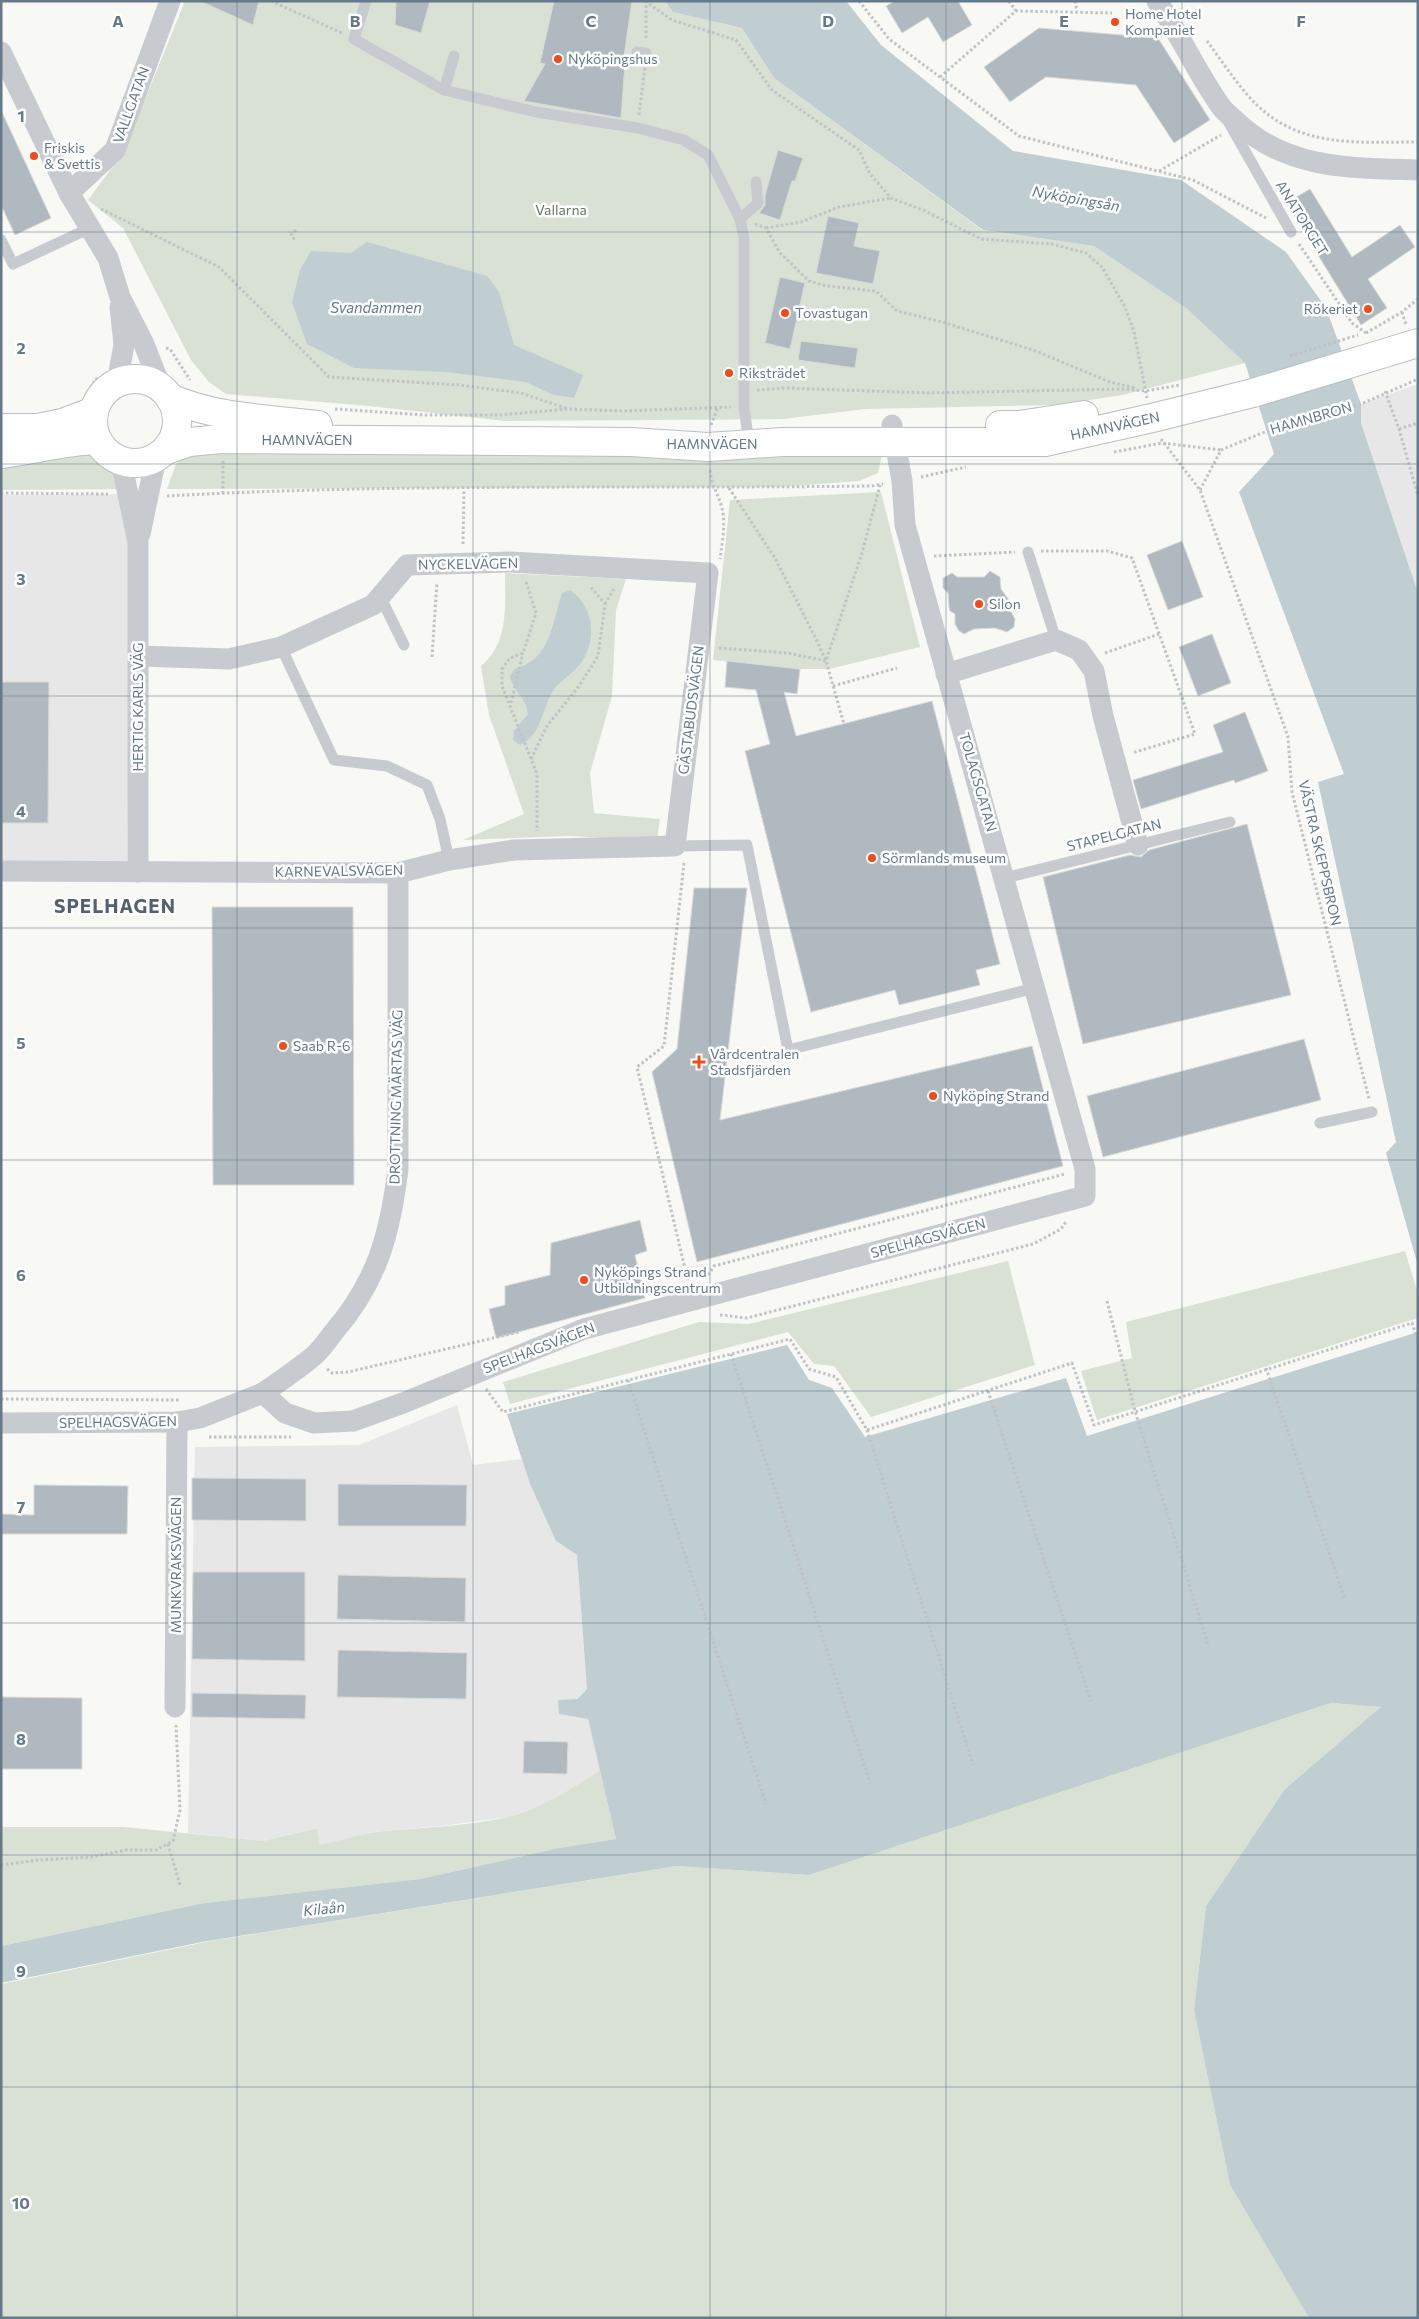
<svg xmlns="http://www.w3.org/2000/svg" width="1419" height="2319" viewBox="0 0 1419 2319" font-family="Commissioner,sans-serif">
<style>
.built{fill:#e6e7e6}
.green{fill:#d9e1d5}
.water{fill:#c0cdd1}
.building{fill:#b0b9bf;stroke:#dadad7}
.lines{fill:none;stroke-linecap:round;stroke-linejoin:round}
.secondary-casing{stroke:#b9bfc3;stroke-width:30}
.path{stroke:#c0c3c5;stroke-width:3;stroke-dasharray:2.5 2.5;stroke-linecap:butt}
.lane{stroke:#c7cbcf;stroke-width:11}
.street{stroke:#c7cbcf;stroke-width:21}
.secondary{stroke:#fff;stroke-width:28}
.grid{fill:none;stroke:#647989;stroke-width:1;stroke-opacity:0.55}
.poi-dot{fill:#f44919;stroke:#fff;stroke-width:2}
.labels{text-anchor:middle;stroke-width:5;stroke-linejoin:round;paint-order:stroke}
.poi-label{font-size:14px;fill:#647989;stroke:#fff;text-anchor:start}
.street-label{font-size:14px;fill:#647989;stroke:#fff}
.park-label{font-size:14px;fill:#667a60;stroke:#fff}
.water-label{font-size:15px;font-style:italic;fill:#607b84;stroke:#fff}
.district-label{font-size:19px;font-weight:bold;letter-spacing:1px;fill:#53626d;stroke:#fff}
.grid-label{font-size:16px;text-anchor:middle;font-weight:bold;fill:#647989;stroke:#fff;stroke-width:5;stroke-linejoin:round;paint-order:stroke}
</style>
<rect width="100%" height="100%" fill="#f8f8f5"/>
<g class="built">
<path d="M 1418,384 L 1418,593 L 1361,423 L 1361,404 Z"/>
<path d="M 132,494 L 127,862 L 1,862 L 1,495 Z"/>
<path d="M 457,1405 L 473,1465 L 522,1459 L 530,1484 L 556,1541 L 577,1555 L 587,1689 L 559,1714 L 588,1719 L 600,1770 L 570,1791 L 538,1807 L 508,1817 L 449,1825 L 373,1832 L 320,1846 L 316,1828 L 263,1841 L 188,1833 L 195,1447 L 359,1445 Z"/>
</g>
<g class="green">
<path d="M 185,1 L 665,1 L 674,12 L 742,28 L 774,78 L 982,230 L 1094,246 L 1186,308 L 1245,363 L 1123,395 L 1055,405 L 866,409 L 782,419 L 505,421 L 369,406 L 226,394 L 209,382 L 191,360 L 123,228 L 88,200 L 124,151 Z"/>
<path d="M 194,450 L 882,455 L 878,473 L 859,481 L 780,487 L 167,489 L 176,464 Z"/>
<path d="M 97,452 L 117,468 L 128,489 L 1,490 L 1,464 Z"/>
<path d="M 881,492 L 920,647 L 829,669 L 800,669 L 713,660 L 730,500 Z"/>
<path d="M 505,573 L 626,579 L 616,610 L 612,696 L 590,773 L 594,813 L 660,819 L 657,840 L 568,836 L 463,840 L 524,814 L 489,715 L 481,666 C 509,643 505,607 505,573 Z"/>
<path d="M 1405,1251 L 1418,1294 L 1418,1318 L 1097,1420 L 1081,1371 L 1132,1358 L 1126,1322 Z"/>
<path d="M 1008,1261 L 1035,1365 L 871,1417 L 834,1366 L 814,1364 L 788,1332 L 510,1404 L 503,1382 L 699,1322 L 749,1324 Z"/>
<path d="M 1331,1703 L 1382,1707 L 1285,1789 L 1206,1906 L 1194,2010 L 1230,2185 L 1309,2318 L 1,2318 L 1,1984 L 211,1941 L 677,1866 L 809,1875 Z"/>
<path d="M 600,1770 L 616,1839 L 559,1848 L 420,1879 L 204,1903 L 1,1946 L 1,1827 L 124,1827 L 263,1841 L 317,1828 L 320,1845 C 338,1841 357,1835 376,1832 C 420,1827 465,1827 508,1817 C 542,1808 571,1790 600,1770 Z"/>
</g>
<g class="water">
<path d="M 665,1 L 846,1 L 881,45 L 1013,151 L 1181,180 L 1286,252 L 1326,308 L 1361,404 L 1361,423 L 1418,593 L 1418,1266 L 1386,1153 L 1396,1142 L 1318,782 L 1344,774 L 1239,492 L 1274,454 L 1245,363 L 1186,308 L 1094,246 L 983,230 L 774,78 L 742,28 L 673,12 Z"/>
<path d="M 367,242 L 487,276 L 499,292 L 514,345 L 583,375 L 574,398 L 551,394 L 526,382 L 446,372 L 354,368 L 307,344 L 292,302 L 300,270 L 311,251 L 351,253 Z"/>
<path d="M 570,590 C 594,606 598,642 580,664 C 573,674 559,681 553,691 C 541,709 543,734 520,745 L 513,740 L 514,731 L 528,714 C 525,694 514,694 510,676 L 515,669 C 551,659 552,623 562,593 Z"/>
<path d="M 1418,1332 L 1418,2318 L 1309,2318 L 1230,2185 L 1194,2010 L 1206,1906 L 1285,1789 L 1381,1707 L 1331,1703 L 809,1875 L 677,1866 L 202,1942 L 1,1983 L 1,1946 L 204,1903 L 420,1879 L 559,1848 L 616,1839 L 588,1719 L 559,1714 L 558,1700 L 577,1699 L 587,1689 L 577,1555 L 556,1541 L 530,1484 L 507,1414 L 787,1345 L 809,1380 L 832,1388 L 865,1437 L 1066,1378 L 1087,1436 Z"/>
</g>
<g class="building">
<path d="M 200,1 L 259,1 L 253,25 Z"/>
<path d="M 396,1 L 430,1 L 421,33 L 395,25 Z"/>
<path d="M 554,1 L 632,1 L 623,63 L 625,63 L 621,118 L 524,101 L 545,64 L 540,63 Z"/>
<path d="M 895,1 L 958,1 L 972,25 L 943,42 L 928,17 L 902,33 L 886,6 Z"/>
<path d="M 1039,28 L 1158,38 L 1210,120 L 1174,143 L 1136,85 L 1046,77 L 1010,102 L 984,67 Z"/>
<path d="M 1,110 L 51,218 L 15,235 L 1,205 Z"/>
<path d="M 778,150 L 803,158 L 795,181 L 792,181 L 780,220 L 759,213 L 765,205 L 765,195 Z"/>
<path d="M 1310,189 L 1352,257 L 1400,225 L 1415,247 L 1368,279 L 1387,308 L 1361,325 L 1286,203 Z"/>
<path d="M 828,216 L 859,223 L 854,246 L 880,251 L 873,284 L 816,273 Z"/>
<path d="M 780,277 L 805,283 L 790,349 L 765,343 Z"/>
<path d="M 801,341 L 858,348 L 855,368 L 798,360 Z"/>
<path d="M 1182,541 L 1203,597 L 1168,610 L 1147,555 Z"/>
<path d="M 990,571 L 1000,577 L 1001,589 L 1009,600 L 1009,608 L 1015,619 L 1014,627 L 1007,632 L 995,628 L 974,629 L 964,634 L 959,631 L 955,624 L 955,614 L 950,611 L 949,607 L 948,593 L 943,588 L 943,578 L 952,573 L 957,577 L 984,577 Z"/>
<path d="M 1212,634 L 1231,683 L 1198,696 L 1179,647 Z"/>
<path d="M 727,661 L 800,669 L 797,694 L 784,692 L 796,736 L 932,701 L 1000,964 L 976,970 L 980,985 L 899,1005 L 895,990 L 811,1012 L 745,751 L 770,744 L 756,690 L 725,687 Z"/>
<path d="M 1,682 L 49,682 L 48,823 L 1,823 Z"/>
<path d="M 1245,712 L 1268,771 L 1235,783 L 1234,780 L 1141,809 L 1133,780 L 1223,752 L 1213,725 Z"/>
<path d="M 1247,824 L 1291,995 L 1083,1044 L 1043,877 L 1130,855 L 1141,857 L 1149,850 Z"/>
<path d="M 694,888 L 747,888 L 720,1120 L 1032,1046 L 1063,1166 L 697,1262 L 652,1072 L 677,1049 Z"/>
<path d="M 212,907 L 353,907 L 354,1185 L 213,1185 Z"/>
<path d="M 1304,1039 L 1321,1100 L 1103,1157 L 1087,1096 Z"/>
<path d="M 640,1220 L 647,1251 L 635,1255 L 645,1298 L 496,1338 L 489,1309 L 505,1305 L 505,1286 L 550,1275 L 551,1243 Z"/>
<path d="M 192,1478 L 306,1479 L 306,1521 L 192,1520 Z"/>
<path d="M 338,1484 L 467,1485 L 466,1526 L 338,1526 Z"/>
<path d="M 34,1485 L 128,1486 L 127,1534 L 1,1534 L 1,1514 L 34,1515 Z"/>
<path d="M 193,1572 L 305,1572 L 305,1661 L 192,1659 Z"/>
<path d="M 338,1575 L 466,1578 L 465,1622 L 337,1619 Z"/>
<path d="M 338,1650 L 467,1653 L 466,1699 L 337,1697 Z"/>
<path d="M 192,1693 L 306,1695 L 305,1719 L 192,1717 Z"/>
<path d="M 1,1697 L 82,1698 L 82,1769 L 1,1769 Z"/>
<path d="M 524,1741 L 568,1742 L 567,1774 L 523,1773 Z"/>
</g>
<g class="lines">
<defs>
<g id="secondary">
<circle cx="135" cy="421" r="42"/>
<path d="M 170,398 C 216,418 268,419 318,425"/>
<path d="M 1000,425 L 1019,425 L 1084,415"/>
<path d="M 1,428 L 38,428 L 62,423 L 94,411"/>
<path d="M 166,450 L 189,442 L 222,439 L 631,442 L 708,447 L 783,442 L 1045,442 L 1152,418 L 1253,393 L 1418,343"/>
<path d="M 1,454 C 33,450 65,441 97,440"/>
</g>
</defs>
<use href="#secondary" class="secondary-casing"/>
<g class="path">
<path d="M 271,1 L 342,33"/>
<path d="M 645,1 L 672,20 L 736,40 L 772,90 L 859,150 L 870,174 L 891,198 L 923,210 L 981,239 L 1052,244 L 1086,253 L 1102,267 L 1125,307 L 1134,332 L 1147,398"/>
<path d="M 859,1 L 889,39 L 1019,136 L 1193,180 L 1266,218"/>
<path d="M 1009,1 L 1016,11"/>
<path d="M 1075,1 L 1077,11"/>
<path d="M 646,38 L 646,4"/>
<path d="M 1207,41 C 1221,60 1235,81 1251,99 C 1297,149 1356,142 1418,142"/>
<path d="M 940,77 L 1016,11 L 1112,13"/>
<path d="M 639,115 L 645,67"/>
<path d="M 1159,171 L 1221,135"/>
<path d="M 101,209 L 219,267 L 329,377 L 459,385 L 521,393 L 568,409"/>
<path d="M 755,224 L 766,228 L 780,253 L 809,281 L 827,286 L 876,291 L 897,311 L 942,322 L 1033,350 L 1110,382 L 1135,388"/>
<path d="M 766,228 L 801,222 L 839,207 L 891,198"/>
<path d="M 296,230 L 291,235 L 296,241"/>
<path d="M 1299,244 L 1352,323 L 1366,333"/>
<path d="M 1402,312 L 1406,325"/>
<path d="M 1366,333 L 1402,312 L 1418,299"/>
<path d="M 166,348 L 170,349 L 190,380"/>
<path d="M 1290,356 L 1358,335"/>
<path d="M 90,388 L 98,377"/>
<path d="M 757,390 L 784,388 L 928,393 L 1123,389 L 1146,391 L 1180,385"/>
<path d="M 1385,391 L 1399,429 L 1418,496"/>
<path d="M 335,409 L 425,415 L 499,415 L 568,409 L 623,411 L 731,407"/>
<path d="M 711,425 L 718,407"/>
<path d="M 1399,429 L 1418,423"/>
<path d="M 1161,439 L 1200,490 L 1288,737 L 1292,792 L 1369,1099"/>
<path d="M 1114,452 L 1162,443 L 1221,450"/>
<path d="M 223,461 L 223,493"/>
<path d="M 710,470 C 712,487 718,493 722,508 C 726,524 722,543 720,559"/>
<path d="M 921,477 L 966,467"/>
<path d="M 729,488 L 775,558 L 817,641 L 826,661 L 844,724"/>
<path d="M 1200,490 L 1221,450 L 1262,433 L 1361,404 L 1418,379"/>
<path d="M 1,493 L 108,494"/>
<path d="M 167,496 C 401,483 636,489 871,486 L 883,484"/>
<path d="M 463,544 L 464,489"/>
<path d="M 1041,551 L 1107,551 L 1132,558 L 1195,734 L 1132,753"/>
<path d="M 934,556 L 1015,552"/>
<path d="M 526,582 L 536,613 L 523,653 L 510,658 L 502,669 L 502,686 L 537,774 L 537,831"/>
<path d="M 605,604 L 615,587"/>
<path d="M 719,648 L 788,653 L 826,661 L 862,553 L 880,485"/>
<path d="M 1105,653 L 1159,634"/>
<path d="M 432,657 L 437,582"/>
<path d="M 833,686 L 897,668"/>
<path d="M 511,703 L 523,653"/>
<path d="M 531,759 L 547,726 L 579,686 L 598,656 L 605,604 L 590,586"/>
<path d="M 684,863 L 664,1046 L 637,1067 L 688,1281"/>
<path d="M 708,1275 L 714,1266 L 1065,1174"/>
<path d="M 1107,1301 L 1135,1411 L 1208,1644"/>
<path d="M 720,1315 L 747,1318 L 1033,1244 L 1061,1229 L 1066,1222"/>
<path d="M 731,1354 L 870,1783"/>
<path d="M 1266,1368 L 1345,1600"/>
<path d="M 327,1369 L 332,1373 L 348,1372 L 519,1332"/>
<path d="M 628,1380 L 766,1804"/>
<path d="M 486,1389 L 503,1412 L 790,1339 L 809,1369 L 836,1377 L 867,1430 L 1072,1363 L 1094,1425 L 1412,1323 L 1418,1341"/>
<path d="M 988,1391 L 1091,1701"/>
<path d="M 1,1399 L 179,1400"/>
<path d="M 867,1430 L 973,1765"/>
<path d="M 209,1437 L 291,1437"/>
<path d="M 168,1844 L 180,1885"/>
<path d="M 1,1865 L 39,1860 L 91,1857 L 126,1850 L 156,1850 L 173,1841 L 180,1810 L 176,1725"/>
</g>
<g class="lane">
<path d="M 366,1 L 354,39 L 444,90 L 536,112 L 638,128 L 684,140 L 708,155 L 740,219 L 744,238 L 744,407 L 749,444"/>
<path d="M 637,52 L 646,53"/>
<path d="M 444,90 L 454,56"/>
<path d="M 1228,121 L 1291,232"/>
<path d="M 740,219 L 758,203 L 756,182"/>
<path d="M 1,240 L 13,264 L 90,228"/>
<path d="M 1028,552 L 1056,640"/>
<path d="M 380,596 L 404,645"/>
<path d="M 281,647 L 334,760 L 387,766 L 427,785 L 440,819 L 449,860"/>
<path d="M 675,846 L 747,845 L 788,1050 L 1035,988"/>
<path d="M 1005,878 L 1230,822"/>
<path d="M 1320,1123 L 1372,1112"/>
</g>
<g class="street">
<path d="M 1157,1 C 1181,36 1198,75 1222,108 C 1227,114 1234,119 1239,124 C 1289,170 1354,168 1418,170"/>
<path d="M 1,52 L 69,193 L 108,258 L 120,297 L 144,344 L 161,388"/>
<path d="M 69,193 L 115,150 L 170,1"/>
<path d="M 117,383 L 124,345 L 120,307"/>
<path d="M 121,461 L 138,542 L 138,872"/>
<path d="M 140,534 L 156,458"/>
<path d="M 946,674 L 1056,640 L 1079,650 L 1094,671 L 1103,716 L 1138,845"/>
<path d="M 1,871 L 398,873 L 449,860 L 514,850 L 675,846 L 708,573 L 510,562 L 407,565 L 373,605 L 281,647 L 229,659 L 138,656"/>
<path d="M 263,1393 C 279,1382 295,1371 310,1359 C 319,1353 326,1342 333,1333 C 377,1282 390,1235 398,1169 L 398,873"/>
<path d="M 1,1423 L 177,1422 L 200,1418 L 263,1393 L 285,1413 L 314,1423 L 353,1421 L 403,1403 L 584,1329 L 1085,1196 L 1085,1169 L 905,525 L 902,481 L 892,425"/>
<path d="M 175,1707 L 177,1422"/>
</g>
<use href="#secondary" class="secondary"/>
</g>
<path class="grid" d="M 237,1 L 237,2318M 473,1 L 473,2318M 710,1 L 710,2318M 946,1 L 946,2318M 1182,1 L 1182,2318M 1,232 L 1418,232M 1,464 L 1418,464M 1,696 L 1418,696M 1,928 L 1418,928M 1,1160 L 1418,1160M 1,1391 L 1418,1391M 1,1623 L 1418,1623M 1,1855 L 1418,1855M 1,2087 L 1418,2087"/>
<g class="poi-dot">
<circle cx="1115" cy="22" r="5"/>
<circle cx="558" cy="59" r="5"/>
<circle cx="34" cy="156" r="5"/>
<circle cx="1368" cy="309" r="5"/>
<circle cx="785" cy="313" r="5"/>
<circle cx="729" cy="373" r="5"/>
<circle cx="979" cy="604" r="5"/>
<circle cx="872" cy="858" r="5"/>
<circle cx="283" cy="1046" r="5"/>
<path d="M696.5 1054.5h5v5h5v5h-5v5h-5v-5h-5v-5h5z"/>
<circle cx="933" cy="1096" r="5"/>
<circle cx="584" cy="1280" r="5"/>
</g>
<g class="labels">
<g class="poi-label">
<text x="1125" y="19">Home Hotel<tspan x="1125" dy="16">Kompaniet</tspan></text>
<text x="568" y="64">Nyköpingshus</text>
<text x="44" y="153">Friskis<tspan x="44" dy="16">&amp; Svettis</tspan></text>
<text x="1358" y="314" text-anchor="end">Rökeriet</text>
<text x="795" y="318">Tovastugan</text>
<text x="739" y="378">Riksträdet</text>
<text x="989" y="609">Silon</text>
<text x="882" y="863">Sörmlands museum</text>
<text x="293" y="1051">Saab R-6</text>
<text x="710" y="1059">Vårdcentralen<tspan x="710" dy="16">Stadsfjärden</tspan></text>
<text x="943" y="1101">Nyköping Strand</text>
<text x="594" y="1277">Nyköpings Strand<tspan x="594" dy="16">Utbildningscentrum</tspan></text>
</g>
<g class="street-label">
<text transform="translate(131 105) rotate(-70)" y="5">VALLGATAN</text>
<text transform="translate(1302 218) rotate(58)" y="5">ANATORGET</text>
<text transform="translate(1311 418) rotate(-16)" y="5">HAMNBRON</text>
<text transform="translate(1115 426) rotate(-12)" y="5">HAMNVÄGEN</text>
<text x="307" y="445">HAMNVÄGEN</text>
<text x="712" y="449">HAMNVÄGEN</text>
<text transform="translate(468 564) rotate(-1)" y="5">NYCKELVÄGEN</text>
<text transform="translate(138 707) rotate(-90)" y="5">HERTIG KARLS VÄG</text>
<text transform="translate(691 710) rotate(-83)" y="5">GÄSTABUDSVÄGEN</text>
<text transform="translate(978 782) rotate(74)" y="5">TOLAGSGATAN</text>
<text transform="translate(1114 835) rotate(-14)" y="5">STAPELGATAN</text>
<text transform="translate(1320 853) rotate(77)" y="5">VÄSTRA SKEPPSBRON</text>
<text transform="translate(339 871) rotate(-1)" y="5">KARNEVALSVÄGEN</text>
<text transform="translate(396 1097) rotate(-89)" y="5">DROTTNING MÄRTAS VÄG</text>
<text transform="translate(928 1238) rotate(-15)" y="5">SPELHAGSVÄGEN</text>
<text transform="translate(539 1348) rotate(-21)" y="5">SPELHAGSVÄGEN</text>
<text transform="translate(118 1422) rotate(-1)" y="5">SPELHAGSVÄGEN</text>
<text transform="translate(176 1565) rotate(-90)" y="5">MUNKVRAKSVÄGEN</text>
</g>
<g class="park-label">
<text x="561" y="215">Vallarna</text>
</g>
<g class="water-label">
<text transform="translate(1076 199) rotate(10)" y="5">Nyköpingsån</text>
<text x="376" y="313">Svandammen</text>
<text transform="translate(324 1909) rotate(-6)" y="5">Kilaån</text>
</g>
<g class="district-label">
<text x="115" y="913">SPELHAGEN</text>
</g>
</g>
<g class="grid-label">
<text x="118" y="27">A</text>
<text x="355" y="27">B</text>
<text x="591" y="27">C</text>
<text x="828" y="27">D</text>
<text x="1064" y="27">E</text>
<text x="1301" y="27">F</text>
<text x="21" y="122">1</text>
<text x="21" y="354">2</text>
<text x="21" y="585">3</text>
<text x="21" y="817">4</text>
<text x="21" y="1049">5</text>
<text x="21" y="1281">6</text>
<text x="21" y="1513">7</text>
<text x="21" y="1745">8</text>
<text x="21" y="1977">9</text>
<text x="21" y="2209">10</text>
</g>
<rect width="1419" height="2319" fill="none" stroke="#647989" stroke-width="5"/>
</svg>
